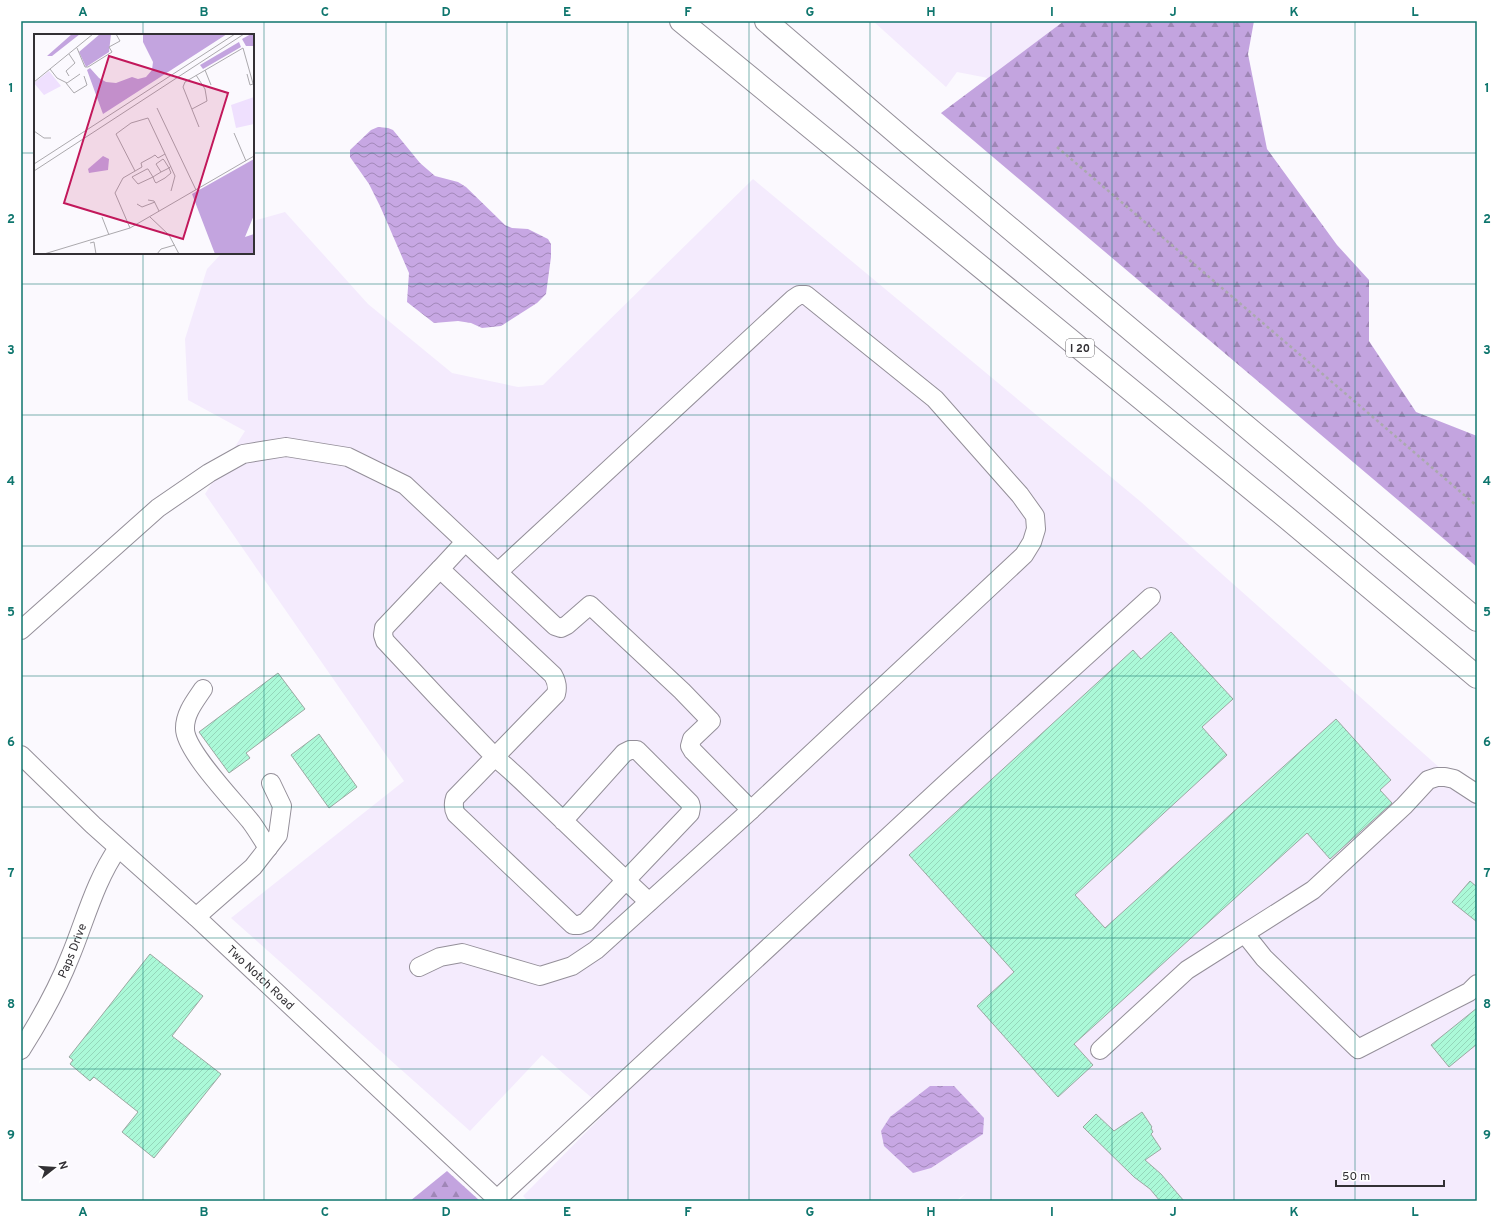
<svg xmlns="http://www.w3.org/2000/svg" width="1498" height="1222" viewBox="0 0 1498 1222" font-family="Overpass,sans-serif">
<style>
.built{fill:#f4ebfd}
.forest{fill:url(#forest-firs)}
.water{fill:url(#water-waves)}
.building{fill:url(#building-hatch);stroke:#9ba7a1}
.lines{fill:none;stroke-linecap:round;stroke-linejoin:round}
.minor-casing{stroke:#948f99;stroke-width:20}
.highway-casing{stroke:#948f99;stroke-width:24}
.path{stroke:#aba9ae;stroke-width:2.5;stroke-dasharray:3 3;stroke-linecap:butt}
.minor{stroke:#fff;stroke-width:18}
.highway{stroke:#fff;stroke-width:22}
.grid{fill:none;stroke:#0f766e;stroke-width:1;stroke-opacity:0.55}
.labels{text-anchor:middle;stroke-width:3.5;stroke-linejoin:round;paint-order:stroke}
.shield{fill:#fff;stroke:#706e71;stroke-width:1}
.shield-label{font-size:11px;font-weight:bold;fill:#323034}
.street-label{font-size:12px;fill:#323034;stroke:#fff}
.inset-road{fill:none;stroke:#aba9ad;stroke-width:1}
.view{fill:#c2185b;fill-opacity:0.15;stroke:#c2185b;stroke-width:2}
.inset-edge{fill:none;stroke:#323034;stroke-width:2}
.neatline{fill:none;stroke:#0f766e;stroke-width:1.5}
.grid-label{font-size:13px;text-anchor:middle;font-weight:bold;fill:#0f766e}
</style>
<defs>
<pattern id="forest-firs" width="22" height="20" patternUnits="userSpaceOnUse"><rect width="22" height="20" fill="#c3a4df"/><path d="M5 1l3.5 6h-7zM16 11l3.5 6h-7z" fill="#9f86b6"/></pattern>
<pattern id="water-waves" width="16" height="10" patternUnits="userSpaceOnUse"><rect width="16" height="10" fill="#c7a7e3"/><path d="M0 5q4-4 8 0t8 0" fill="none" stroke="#a288b9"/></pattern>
<pattern id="building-hatch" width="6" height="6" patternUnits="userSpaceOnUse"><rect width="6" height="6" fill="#abf9d8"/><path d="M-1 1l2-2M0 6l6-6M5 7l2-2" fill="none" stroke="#94d6ba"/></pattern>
</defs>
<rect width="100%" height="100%" fill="#fbf9fe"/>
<g class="built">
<path d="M 873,21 L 1064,21 L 988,78 L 957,72 L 946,87 Z"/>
<path d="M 753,179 L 1141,502 L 1477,801 L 1477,1201 L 958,1201 L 967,1192 L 956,1201 L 528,1201 L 523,1196 L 607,1111 L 542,1055 L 470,1131 L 231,918 L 404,781 L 205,494 L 245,431 L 188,400 L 185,339 L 207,269 L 222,253 L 253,253 L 253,221 L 285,212 L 368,304 L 452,373 L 518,387 L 543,385 Z"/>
</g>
<g class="forest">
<path d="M 1064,21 L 1254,21 L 1248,54 L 1267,149 L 1337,245 L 1369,280 L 1369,341 L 1416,412 L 1477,436 L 1477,567 L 941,113 Z"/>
<path d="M 447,1171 L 480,1201 L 410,1201 Z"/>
</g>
<g class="water">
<path d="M 378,127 L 388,128 L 393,130 L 420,163 L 435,176 L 458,182 L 466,187 L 505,225 L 512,228 L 528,229 L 548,239 L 551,244 L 551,257 L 546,294 L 537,303 L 501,326 L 482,328 L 471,323 L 458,321 L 434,323 L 407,302 L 409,273 L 380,206 L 369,184 L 350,157 L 350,150 L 371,130 Z"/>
<path d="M 930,1086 L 954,1086 L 984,1118 L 983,1134 L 931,1168 L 913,1173 L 884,1146 L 881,1131 L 890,1117 Z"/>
</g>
<g class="building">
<path d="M 1171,632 L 1233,699 L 1202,727 L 1227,755 L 1075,895 L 1105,928 L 1336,719 L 1391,780 L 1380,790 L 1392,803 L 1330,859 L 1307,833 L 1074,1044 L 1093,1065 L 1058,1097 L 977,1006 L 1014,972 L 909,855 L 1133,650 L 1141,659 Z"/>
<path d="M 278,673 L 305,709 L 246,753 L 250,758 L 229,773 L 199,732 Z"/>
<path d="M 319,734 L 357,787 L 329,808 L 291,755 Z"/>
<path d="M 1470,881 L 1477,887 L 1477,922 L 1452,902 Z"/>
<path d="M 150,954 L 203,996 L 172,1036 L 221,1074 L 154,1158 L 122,1132 L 138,1112 L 94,1077 L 90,1081 L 70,1064 L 73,1060 L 69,1057 Z"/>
<path d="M 1477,1008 L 1477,1044 L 1449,1067 L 1431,1045 Z"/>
<path d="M 1142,1112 L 1152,1127 L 1151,1128 L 1153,1132 L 1151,1134 L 1161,1149 L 1145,1160 L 1161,1174 L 1184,1201 L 1160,1201 L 1150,1189 L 1134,1177 L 1083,1127 L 1096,1114 L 1114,1131 Z"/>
</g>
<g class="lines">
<defs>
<g id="minor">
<path d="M 440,569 L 465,542"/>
<path d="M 498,572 L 793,299 L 799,295 L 806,295 L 935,399 L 1020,495 L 1035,516 L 1036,529 L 1032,542 L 1024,555 L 751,810"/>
<path d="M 21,630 L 158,508 L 209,473 L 243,454 L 286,447 L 348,457 L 405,485 L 555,626 L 561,628 L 567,625 L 590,605 L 682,691 L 711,721 L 692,739 L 690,746 L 693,751 L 751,810 L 596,950 L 572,966 L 540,976 L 462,953 L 440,957 L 419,967"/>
<path d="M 203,689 C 195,701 185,713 185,728 C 184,750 236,803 251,822 C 257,830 262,839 268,848"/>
<path id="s1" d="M 21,755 L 93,825 L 196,917 L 499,1201"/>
<path d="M 563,821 L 624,753 L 630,750 L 637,750 L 690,803 L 691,807 L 690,813 L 586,922 L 579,925 L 573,925 L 456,814 C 453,808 453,804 455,798 L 556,694 C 558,687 557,682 553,675 L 440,569 L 384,628 L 383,635 L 385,641 C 421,680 457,718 494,756 C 505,766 517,776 528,787 C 568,825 608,864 649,902"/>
<path d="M 196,917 L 253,867 L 278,835 L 282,806 L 271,783"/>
<path d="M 1245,934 L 1264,958 L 1358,1049 L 1469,992 L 1477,984"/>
<path id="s2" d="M 21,1050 C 40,1020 57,990 70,957 C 85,921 95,881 118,848"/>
<path d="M 1100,1050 L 1187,970 L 1313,890 L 1404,806 L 1428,780 L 1437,777 L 1445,777 L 1454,779 L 1477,794"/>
<path d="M 497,1199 L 945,784 L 1151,597"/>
</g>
<g id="highway">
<path d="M 681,21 L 1287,518 L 1477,677"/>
<path d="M 766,21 L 907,142 L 1477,620"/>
</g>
</defs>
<use href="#minor" class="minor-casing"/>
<use href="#highway" class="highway-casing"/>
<path class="path" d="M 1057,147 L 1477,506"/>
<use href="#minor" class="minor"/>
<use href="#highway" class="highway"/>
</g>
<path class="grid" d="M 143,21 L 143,35M 264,21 L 264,1201M 386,21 L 386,1201M 507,21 L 507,1201M 628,21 L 628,1201M 749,21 L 749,1201M 870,21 L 870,1201M 991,21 L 991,1201M 1112,21 L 1112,1201M 1234,21 L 1234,1201M 1355,21 L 1355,1201M 21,153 L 35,153M 253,153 L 1477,153M 143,253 L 143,1201M 21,284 L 1477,284M 21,415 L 1477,415M 21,546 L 1477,546M 21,676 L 1477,676M 21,807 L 1477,807M 21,938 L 1477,938M 21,1069 L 1477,1069"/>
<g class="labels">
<rect class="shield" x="1066" y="339" width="28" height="18" rx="3"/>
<g class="shield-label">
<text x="1080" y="352">I 20</text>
</g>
<g class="street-label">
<text dy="4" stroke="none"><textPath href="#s2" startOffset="112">Paps Drive</textPath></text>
<text dy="4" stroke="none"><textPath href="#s1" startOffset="327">Two Notch Road</textPath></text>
</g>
</g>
<g transform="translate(34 34)">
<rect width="220" height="220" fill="#fbf9fe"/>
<path d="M 15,37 L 27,52 L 10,61 L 0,49 ZM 220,63 L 220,90 L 202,94 L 197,71 Z" fill="#efe0fe"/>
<path d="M 38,0 L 46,0 L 18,22 L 13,22 ZM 66,0 L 77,0 L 75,18 L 52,33 L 45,18 ZM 109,0 L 193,0 L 69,80 L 53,36 L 56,34 L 65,44 L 72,48 L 82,49 L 98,43 L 104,45 L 112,43 L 118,36 L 119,28 L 109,8 ZM 217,0 L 220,0 L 220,12 L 212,12 L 208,5 ZM 205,8 L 207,13 L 169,35 L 166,31 ZM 220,125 L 220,181 L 211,203 L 220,200 L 220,220 L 181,220 L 158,160 Z" fill="#c3a4df"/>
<path d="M 69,122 L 75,125 L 74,136 L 55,139 L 54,135 Z" fill="#c7a7e3"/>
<path class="inset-road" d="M 43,14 L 51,33 L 54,33 L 78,18 L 75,13 L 86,7 L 82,0M 16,35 L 23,44 L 33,49 L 46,40M 171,36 L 177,51M 213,40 L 216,51 L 219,50M 35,42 L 32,37 L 41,29 L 35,20M 0,48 L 59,0M 32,49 L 40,59 L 53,51 L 50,42M 123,74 L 162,156M 158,75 L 173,67 L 171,55 L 162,41M 165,93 L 149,53 L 151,48 L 209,14 L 220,53M 0,97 L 10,104 L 17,104M 200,99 L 212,127M 0,130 L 201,0M 0,137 L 210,0M 101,137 L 82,100 L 97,89 L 114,84 L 131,120M 127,138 L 122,130 L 129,125 L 130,126 L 135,134 L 137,139 L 131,144 L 122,149 L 121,148 L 119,143 L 114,135 L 113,135 L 98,143 L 104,150 L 119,143 L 122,141 L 127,138 L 135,134 L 137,132M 114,166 L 120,167 L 125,177M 103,170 L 108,173 L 121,168M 68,183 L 75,201M 116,183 L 135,201 L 145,220M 96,194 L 81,159 L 89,144 L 108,133 L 107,129 L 118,123 L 121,121 L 124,124 L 131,120 L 141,142 L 137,157M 56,209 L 60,208 L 62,220M 10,220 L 96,194 L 220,122M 123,220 L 127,215 L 141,211"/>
<path class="view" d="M 75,22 L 194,59 L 149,205 L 30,169 Z"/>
<rect width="220" height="220" class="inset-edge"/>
</g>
<rect width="1498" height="1222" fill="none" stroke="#ffffff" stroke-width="44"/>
<g transform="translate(54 1168) rotate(73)" stroke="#ffffff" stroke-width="3" paint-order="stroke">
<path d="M0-3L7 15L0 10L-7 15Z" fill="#323034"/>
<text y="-6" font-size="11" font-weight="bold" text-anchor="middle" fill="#323034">N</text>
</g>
<path d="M1336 1180v6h108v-6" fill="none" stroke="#323034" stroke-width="2"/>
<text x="1342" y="1180" font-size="12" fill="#323034" stroke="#ffffff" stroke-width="3" paint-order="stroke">50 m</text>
<rect x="22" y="22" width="1454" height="1178" class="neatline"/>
<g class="grid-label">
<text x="83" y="16">A</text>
<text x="204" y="16">B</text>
<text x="325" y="16">C</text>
<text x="446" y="16">D</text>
<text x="567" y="16">E</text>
<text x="688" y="16">F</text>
<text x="810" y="16">G</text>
<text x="931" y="16">H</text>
<text x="1052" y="16">I</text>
<text x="1173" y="16">J</text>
<text x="1294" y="16">K</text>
<text x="1415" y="16">L</text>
<text x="11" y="92">1</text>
<text x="1487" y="92">1</text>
<text x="11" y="223">2</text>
<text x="1487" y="223">2</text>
<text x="11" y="354">3</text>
<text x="1487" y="354">3</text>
<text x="11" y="485">4</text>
<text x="1487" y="485">4</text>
<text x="11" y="616">5</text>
<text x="1487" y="616">5</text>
<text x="11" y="746">6</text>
<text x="1487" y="746">6</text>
<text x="11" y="877">7</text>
<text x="1487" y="877">7</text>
<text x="11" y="1008">8</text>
<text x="1487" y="1008">8</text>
<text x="11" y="1139">9</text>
<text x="1487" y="1139">9</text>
<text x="83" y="1216">A</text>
<text x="204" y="1216">B</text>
<text x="325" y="1216">C</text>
<text x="446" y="1216">D</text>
<text x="567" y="1216">E</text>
<text x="688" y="1216">F</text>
<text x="810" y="1216">G</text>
<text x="931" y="1216">H</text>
<text x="1052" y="1216">I</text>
<text x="1173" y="1216">J</text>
<text x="1294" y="1216">K</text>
<text x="1415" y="1216">L</text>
</g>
</svg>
